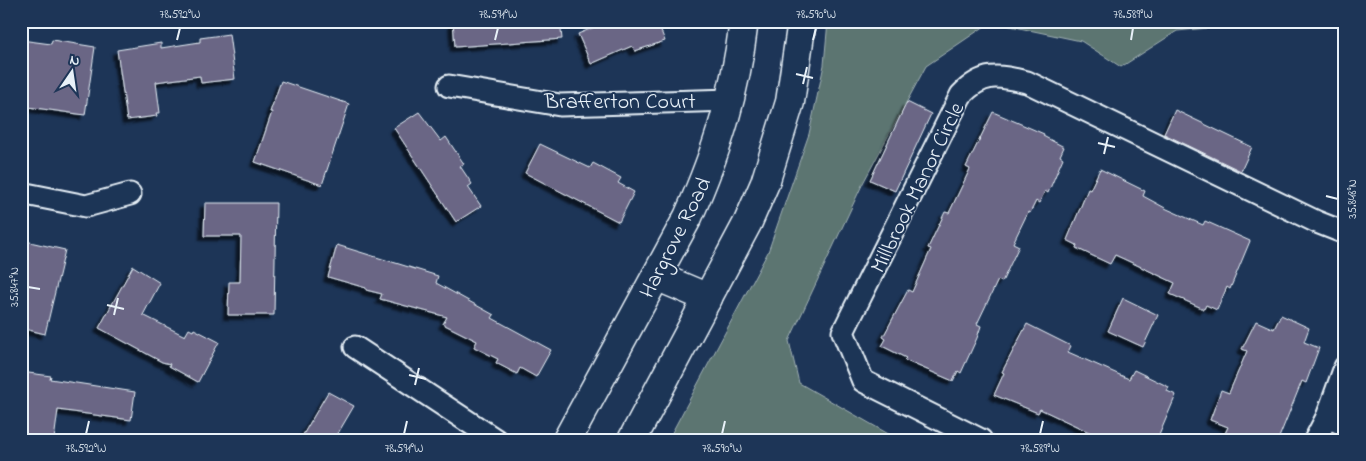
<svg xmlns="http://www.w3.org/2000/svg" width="1366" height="461" viewBox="0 0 1366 461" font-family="'Indie Flower',sans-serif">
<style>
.green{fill:#5b7471;stroke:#a2b2b4}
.building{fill:#6a6685;stroke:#e8f1f8;filter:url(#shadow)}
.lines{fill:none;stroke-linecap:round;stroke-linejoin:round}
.minor-casing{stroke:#e8f1f8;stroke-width:25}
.tertiary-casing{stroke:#e8f1f8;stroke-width:31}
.minor{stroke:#1d3557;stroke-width:21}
.tertiary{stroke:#1d3557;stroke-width:28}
.ticks{fill:none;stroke:#e8f1f8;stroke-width:2}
.labels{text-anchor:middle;stroke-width:4;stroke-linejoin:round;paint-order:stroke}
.street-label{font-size:22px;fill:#e8f1f8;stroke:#1d3557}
.neatline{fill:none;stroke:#e8f1f8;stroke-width:2}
.ticks-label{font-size:12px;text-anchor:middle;fill:#e8f1f8}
</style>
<defs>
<filter id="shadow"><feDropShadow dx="-4.5" dy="4.5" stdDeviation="1" flood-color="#0009"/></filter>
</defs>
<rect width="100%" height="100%" fill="#1d3557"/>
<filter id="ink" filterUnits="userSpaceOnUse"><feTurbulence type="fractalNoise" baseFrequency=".02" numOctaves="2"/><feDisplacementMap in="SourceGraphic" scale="10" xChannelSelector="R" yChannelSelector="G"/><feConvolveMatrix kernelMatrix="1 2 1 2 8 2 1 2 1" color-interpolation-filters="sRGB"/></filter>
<g filter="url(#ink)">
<path class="green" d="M 828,21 L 1282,21 L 1177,31 L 1121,67 L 1081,41 L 991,22 L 926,66 L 863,183 L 789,341 L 799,383 L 899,440 L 668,440 L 768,252 L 809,134 L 824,65 Z"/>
<g class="building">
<path d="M 453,21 L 560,21 L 562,39 L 455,47 Z"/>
<path d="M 609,21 L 657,21 L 665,41 L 635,51 L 632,46 L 591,64 L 578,34 Z"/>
<path d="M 229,34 L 235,79 L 201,83 L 200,76 L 156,82 L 160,113 L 156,113 L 157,116 L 127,120 L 117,50 L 161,43 L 161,48 L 200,42 L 200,38 Z"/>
<path d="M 21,40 L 51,44 L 52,40 L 95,47 L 85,115 L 21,106 Z"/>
<path d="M 281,81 L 349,104 L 322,185 L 255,162 L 272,112 L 270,112 Z"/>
<path d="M 907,102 L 931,114 L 895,191 L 870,180 Z"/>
<path d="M 1175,110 L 1252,147 L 1241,171 L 1164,134 Z"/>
<path d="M 419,112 L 441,141 L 446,137 L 464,164 L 460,166 L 472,184 L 468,187 L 481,206 L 456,222 L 394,128 Z"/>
<path d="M 993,112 L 1044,134 L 1043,136 L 1064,147 L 1060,156 L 1063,158 L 1048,193 L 1045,191 L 1039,203 L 1036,201 L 1030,213 L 1028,212 L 1013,243 L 1019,246 L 1002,282 L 998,280 L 977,324 L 981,326 L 977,338 L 961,373 L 958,371 L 953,381 L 904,360 L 906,358 L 882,346 L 886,339 L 883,337 L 908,290 L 912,292 L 931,249 L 928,248 L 945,212 L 949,213 L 970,169 L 966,167 Z"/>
<path d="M 540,144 L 590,168 L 593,163 L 621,178 L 618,183 L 634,192 L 619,222 L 525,173 Z"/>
<path d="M 1100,169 L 1145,191 L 1143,196 L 1167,209 L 1203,225 L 1205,221 L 1250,241 L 1230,289 L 1227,287 L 1217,310 L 1206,305 L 1204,309 L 1170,294 L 1175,283 L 1139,266 L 1115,255 L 1110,264 L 1076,248 L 1077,245 L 1067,240 L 1088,189 L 1090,190 Z"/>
<path d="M 205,203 L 276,203 L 274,315 L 228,315 L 229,282 L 240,282 L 241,236 L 204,236 Z"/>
<path d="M 21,240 L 65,250 L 45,334 L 21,328 Z"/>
<path d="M 337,245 L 438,276 L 436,283 L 494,315 L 492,318 L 551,350 L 536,377 L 520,368 L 517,374 L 496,363 L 498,359 L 474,347 L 477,341 L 443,324 L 447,317 L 380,299 L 382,294 L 366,290 L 366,288 L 328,277 Z"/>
<path d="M 133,266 L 160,283 L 143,315 L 185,336 L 189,329 L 193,331 L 194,329 L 219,342 L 198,382 L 169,366 L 170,364 L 162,362 L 99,328 Z"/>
<path d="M 1123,298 L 1158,315 L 1143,347 L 1108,331 Z"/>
<path d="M 1281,315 L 1309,328 L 1304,342 L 1319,348 L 1306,383 L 1302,381 L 1278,440 L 1222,440 L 1228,427 L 1210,420 L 1221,390 L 1229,393 L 1247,351 L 1242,349 L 1256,321 L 1274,329 Z"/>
<path d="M 1027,324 L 1071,346 L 1068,352 L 1129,379 L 1134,370 L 1169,387 L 1167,391 L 1176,395 L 1157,440 L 1106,440 L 1040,409 L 1038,413 L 994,395 L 1004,373 L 1002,372 Z"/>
<path d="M 21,372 L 51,376 L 50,379 L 135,392 L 131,420 L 58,410 L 54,440 L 23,440 L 21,420 L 24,402 L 21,401 Z"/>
<path d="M 328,392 L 354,406 L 334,440 L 300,440 Z"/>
</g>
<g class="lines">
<defs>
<g id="minor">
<path d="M 449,86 L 560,105 L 732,100"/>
<path d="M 21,193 L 86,206 L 130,194"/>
<path d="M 355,347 L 496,440"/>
<path d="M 1327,417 L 1345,425"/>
<path d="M 981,440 L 863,381 L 843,332 L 961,95 C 983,72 997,75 1027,82 L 1317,222 L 1345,233"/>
<path d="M 1315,440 L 1327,417 L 1345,367"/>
</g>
<g id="tertiary">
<path d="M 656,276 L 708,298"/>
<path d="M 567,440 L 688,217 C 718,149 735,95 744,21"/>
<path d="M 632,440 L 748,222 L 765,183 L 790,102 L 802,21"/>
</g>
</defs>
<use href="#minor" class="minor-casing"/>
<use href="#tertiary" class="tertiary-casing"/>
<use href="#minor" class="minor"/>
<use href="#tertiary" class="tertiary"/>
</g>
</g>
<path class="ticks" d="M 177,40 L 180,28M 495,40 L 498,28M 813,40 L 816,28M 1131,40 L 1133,28M 796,74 L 813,78M 803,84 L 807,67M 1098,143 L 1115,147M 1104,154 L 1108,137M 1326,196 L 1338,199M 28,287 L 40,289M 107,305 L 124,309M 114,315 L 118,298M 409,375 L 426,379M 415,385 L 419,368M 86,434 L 89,421M 404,434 L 407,421M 722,434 L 725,421M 1040,434 L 1043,421"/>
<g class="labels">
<g class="street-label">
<text x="620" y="108">Brafferton Court</text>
<text transform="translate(916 187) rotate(-64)" y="8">Millbrook Manor Circle</text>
<text transform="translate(674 237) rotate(-63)" y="8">Hargrove Road</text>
</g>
</g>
<rect width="1366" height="461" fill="none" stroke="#1d3557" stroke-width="55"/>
<g transform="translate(72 72) rotate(13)" stroke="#1d3557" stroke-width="4" paint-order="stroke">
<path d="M0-4L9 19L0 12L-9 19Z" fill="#e8f1f8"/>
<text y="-8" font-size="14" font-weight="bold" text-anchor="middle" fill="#e8f1f8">N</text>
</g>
<rect x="28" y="28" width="1310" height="406" class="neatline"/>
<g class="ticks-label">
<text x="180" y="18">78.592°W</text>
<text x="498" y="18">78.591°W</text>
<text x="816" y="18">78.590°W</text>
<text x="1133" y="18">78.589°W</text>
<text transform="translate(1352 199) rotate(-90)" y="4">35.848°N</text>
<text transform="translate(14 287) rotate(-90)" y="4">35.847°N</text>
<text x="86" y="452">78.592°W</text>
<text x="404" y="452">78.591°W</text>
<text x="722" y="452">78.590°W</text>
<text x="1040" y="452">78.589°W</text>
</g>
</svg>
